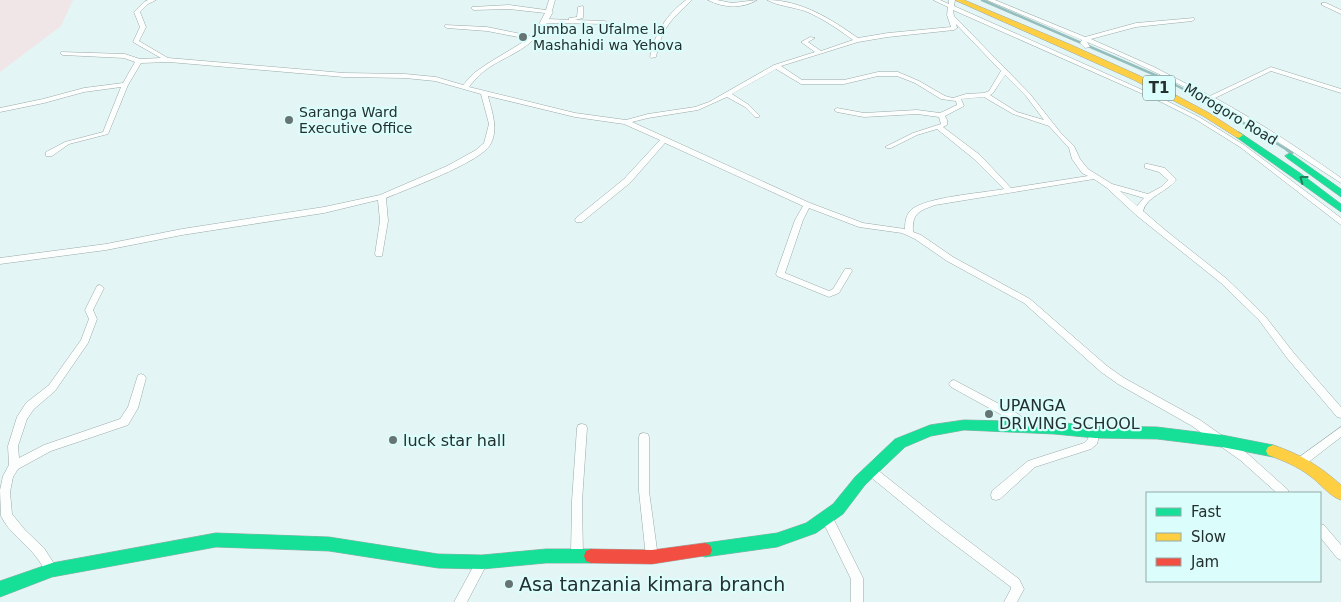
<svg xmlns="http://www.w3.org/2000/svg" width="1341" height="602" viewBox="0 0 1341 602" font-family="'DejaVu Sans',sans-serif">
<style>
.green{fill:#f0e6e8}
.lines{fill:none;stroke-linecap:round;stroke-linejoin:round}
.stream-far1{stroke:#94bebd;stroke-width:2.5}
.stream{stroke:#94bebd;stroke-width:3}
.street-casing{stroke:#9ca9a9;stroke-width:1}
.fast-casing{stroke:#9ca9a9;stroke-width:1}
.slow-casing{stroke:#9ca9a9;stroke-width:1}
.jam-casing{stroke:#9ca9a9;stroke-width:1}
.street{fill:#fbfefd;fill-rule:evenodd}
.fast{fill:#16e098;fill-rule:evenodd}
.slow{fill:#ffcf43;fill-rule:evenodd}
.jam{fill:#f24e42;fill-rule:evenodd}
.oneway{stroke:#1d7f5e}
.poi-dot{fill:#667574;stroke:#dbfdfb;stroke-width:2}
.labels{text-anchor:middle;stroke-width:4.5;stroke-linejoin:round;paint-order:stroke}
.far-poi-label{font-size:14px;fill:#23302f;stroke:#dbfdfb;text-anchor:start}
.far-street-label{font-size:14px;fill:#23302f;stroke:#dbfdfb}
.shield{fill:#dbfdfb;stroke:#5a6e6c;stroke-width:1}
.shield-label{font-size:15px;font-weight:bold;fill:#23302f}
.poi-label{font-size:16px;fill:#23302f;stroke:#dbfdfb;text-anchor:start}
.near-poi-label{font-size:19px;fill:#23302f;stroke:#dbfdfb;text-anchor:start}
</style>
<rect width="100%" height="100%" fill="#e3f5f4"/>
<path class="green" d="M 0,0 L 73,0 L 61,26 L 0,72 Z"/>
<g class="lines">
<path class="stream-far1" d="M 982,0 L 1162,78 L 1214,105 L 1289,151"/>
<path class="stream" d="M 1287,150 L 1292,153"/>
<defs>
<g id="street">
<path d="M 148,0 L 156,0 L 148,4 L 140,12 L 146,27 L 139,41 L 168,58 L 344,73 L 405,74 L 436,77 L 463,85 L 474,73 L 487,64 L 528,39 L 487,31 L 447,28 L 444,26 L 445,25 L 487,27 L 531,36 L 536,30 L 545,13 L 509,9 L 474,10 L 472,9 L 472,7 L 509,5 L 546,10 L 549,0 L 555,0 L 552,11 L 553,12 L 549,19 L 569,20 L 569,18 L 577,17 L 578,7 L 583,6 L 583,18 L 575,20 L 605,21 L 608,23 L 607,24 L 547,23 L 536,37 L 536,39 L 533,40 C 522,51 506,57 493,65 C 483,71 476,78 469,87 L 575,113 L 626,120 L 648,114 L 695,107 L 709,102 L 774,65 L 815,52 L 801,42 L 810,37 L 815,38 L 808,42 L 821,51 L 853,40 C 838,29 822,18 805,11 C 793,7 778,6 767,0 C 801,0 831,19 858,38 L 888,33 L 951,27 L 947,15 L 948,7 L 933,0 L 940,0 L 949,4 L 949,0 L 955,0 L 954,6 L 1165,100 L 1199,117 L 1244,145 L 1341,218 L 1341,225 L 1240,147 L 1195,119 L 1161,102 L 953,10 L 954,16 L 1030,94 L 1060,132 L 1074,146 L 1080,159 L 1088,169 L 1112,184 L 1148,194 L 1161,187 L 1168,180 L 1159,172 L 1145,168 L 1145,164 L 1148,164 L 1165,168 L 1175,178 L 1176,180 C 1167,192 1147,196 1143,211 L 1165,230 L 1227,279 L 1265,316 L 1293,352 L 1341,407 L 1341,418 L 1337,417 L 1287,358 L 1259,320 L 1221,283 L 1136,215 L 1107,188 L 1094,179 L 935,205 C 919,211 912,213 913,232 L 921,235 L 953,257 L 1030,299 L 1107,366 L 1124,378 L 1200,420 L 1248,454 L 1288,490 L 1289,493 L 1277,493 L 1240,460 L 1192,426 L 1118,384 L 1101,372 L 1024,303 L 947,261 L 915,239 L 902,233 L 859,227 L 809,208 L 803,220 L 785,273 L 829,291 L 833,289 L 845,269 L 851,269 L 852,271 L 839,293 L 829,297 L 777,276 L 776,274 L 795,220 L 803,206 L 665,143 L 630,183 L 582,222 L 576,222 L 575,220 L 576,218 L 624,179 L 660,140 L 624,124 L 575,117 L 488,96 C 492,112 499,130 490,145 C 479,163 407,189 386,198 L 388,221 L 382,256 L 376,256 L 375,254 L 380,221 L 378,200 L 324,213 L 182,235 L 106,250 L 0,264 L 0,258 L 106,244 L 182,229 L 324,207 L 380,195 L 447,166 L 476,150 L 484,143 L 489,124 L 481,94 L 435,81 L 405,78 L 344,77 L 169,62 L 141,63 L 128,85 L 108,134 L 69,144 L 52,156 L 46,156 L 46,152 L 65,142 L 103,132 L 121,87 L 84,92 L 44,103 L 0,112 L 0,108 L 43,99 L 84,88 L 123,83 L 135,62 L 124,58 L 63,55 L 61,54 L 61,52 L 125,54 L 140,59 L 161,58 L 133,42 L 140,27 L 134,12 L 144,2 ZM 956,24 L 1001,71 L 989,91 L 984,93 L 966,94 L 953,98 L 945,96 L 919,81 L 898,72 L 878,72 L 844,80 L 802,80 L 781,66 L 858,42 L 888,37 L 954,30 L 957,28 ZM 776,69 L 801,84 L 844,84 L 878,76 L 897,76 L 915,83 L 941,99 L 956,101 L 957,105 L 940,113 L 917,110 L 864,113 L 837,108 L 834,110 L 837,112 L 864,117 L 917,114 L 939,117 L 941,124 L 913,133 L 885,147 L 887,148 L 891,148 L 917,135 L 937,129 L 974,159 L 1004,189 C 983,193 925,197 911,210 C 906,215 905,222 905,229 L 863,223 L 810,203 L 632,122 L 648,118 L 698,110 L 727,97 L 745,107 L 755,117 L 759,117 L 759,115 L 749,105 L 732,94 ZM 1005,75 L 1026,96 L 1044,120 L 1017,112 L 990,95 L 993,93 ZM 984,97 L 1013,114 L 1049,126 L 1069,148 L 1072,159 L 1082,173 L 1088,176 L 1011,188 L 980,155 L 943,127 L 947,125 L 947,120 L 945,116 L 964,106 L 961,99 ZM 1120,191 L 1144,198 L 1137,206 Z"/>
<path d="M 686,0 L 692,0 C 671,20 662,27 656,57 L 651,58 L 650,57 C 655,33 666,15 686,0 Z"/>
<path d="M 708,0 L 717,0 L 732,3 L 757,0 C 742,9 723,8 708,0 Z"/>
<path d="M 987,0 L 995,0 L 1085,37 L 1136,23 L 1194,18 L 1195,19 L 1192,21 L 1136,27 L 1091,39 L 1154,67 L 1210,96 L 1271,67 L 1341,89 L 1341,93 L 1271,71 L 1215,98 C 1259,122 1300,149 1341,178 L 1341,183 L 1278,142 L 1215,104 L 1210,101 L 1204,103 L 1200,103 L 1200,101 L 1205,98 C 1167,77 1127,58 1087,42 L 1090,47 L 1085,48 L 1080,43 L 1082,40 Z"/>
<path d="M 1322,3 L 1326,3 L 1341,10 L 1341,14 L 1322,5 Z"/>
<path d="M 100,285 L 104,288 L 93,310 L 97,319 L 88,343 L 55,391 L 34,409 L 27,419 L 18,446 L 19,458 L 44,445 L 120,419 L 128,407 L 138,375 L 141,374 L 144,375 L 146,378 L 138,408 L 128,425 L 51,451 L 18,469 L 13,477 L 10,492 L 12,514 L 25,530 L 44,548 L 58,570 L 56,574 L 52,576 C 45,573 42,564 37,558 C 26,543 9,533 1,516 L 0,490 L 3,476 L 9,465 L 8,446 L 17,417 L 26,403 L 49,385 L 81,340 L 89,319 L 85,310 L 97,286 Z"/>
<path d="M 954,380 L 1020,415 L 1030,427 L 1029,430 C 1020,433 1016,423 1009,419 C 990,408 970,398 951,387 L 949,384 L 951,381 Z"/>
<path d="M 582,424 L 586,425 L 587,428 L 582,501 L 583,555 L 581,559 L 577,561 L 573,559 L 571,555 L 572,501 L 577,428 L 578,425 Z"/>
<path d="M 1341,427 L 1341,437 L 1306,464 L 1302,466 L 1298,464 L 1297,461 L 1298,458 Z"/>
<path d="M 1095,428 L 1099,429 L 1100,432 L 1097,444 L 1091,449 L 1035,467 L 1000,499 L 996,500 L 992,499 L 991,495 L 992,491 L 1028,461 L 1084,443 L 1088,439 L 1091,429 Z"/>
<path d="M 644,433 L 648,434 L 649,437 L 649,491 L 658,557 L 656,561 L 652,563 L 648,561 L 646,557 L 639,491 L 639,437 L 640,434 Z"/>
<path d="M 871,466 L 875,468 L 942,521 L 1019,579 L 1024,589 L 1017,602 L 1004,602 L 1011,589 L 1011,587 L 934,529 L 867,474 L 866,471 L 867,468 Z"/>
<path d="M 827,513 L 831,514 L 863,578 L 863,602 L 851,602 L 851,579 L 821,518 L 823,514 Z"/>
<path d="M 1320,524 L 1324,525 L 1341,545 L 1341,560 L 1337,558 L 1320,537 Z"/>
<path d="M 482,556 L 486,558 L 488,562 L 467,602 L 454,602 L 478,558 Z"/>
</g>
<g id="fast">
<path d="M 1239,132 L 1300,173 L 1341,204 L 1341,212 L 1236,137 L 1235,135 Z"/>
<path d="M 1290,153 L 1341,189 L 1341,197 L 1287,158 L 1285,156 Z"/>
<path d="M 964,420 L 1054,422 L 1095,426 L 1157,427 L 1222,435 L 1273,445 L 1278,447 L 1280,451 L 1278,455 L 1273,457 L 1222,447 L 1157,439 L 1095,438 L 1054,434 L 964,430 L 931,436 L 905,447 L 865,485 L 843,514 L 816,533 L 777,547 L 705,557 L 700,555 L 698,550 L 700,545 L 705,543 L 777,533 L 806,523 L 833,504 L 855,477 L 895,439 L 930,425 Z"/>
<path d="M 216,533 L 329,537 L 438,554 L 482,555 L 546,549 L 591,549 L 596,551 L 598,556 L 596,561 L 591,563 L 546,563 L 482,569 L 438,568 L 329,551 L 216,547 L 52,577 L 0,597 L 0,581 L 52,563 Z"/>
</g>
<g id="slow">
<path d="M 955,0 L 964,0 L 1069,44 L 1140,76 L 1209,113 L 1243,135 L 1239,138 L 1236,137 L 1203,116 L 1134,80 Z"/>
<path d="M 1273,445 C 1300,454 1320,466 1341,485 L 1341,500 C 1329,496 1320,483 1310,476 C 1297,466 1284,461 1268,455 L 1266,451 L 1268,447 Z"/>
</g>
<path id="jam" d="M 705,543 L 710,545 L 712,550 L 710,555 L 652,564 L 591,563 L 586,561 L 584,556 L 586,551 L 591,549 L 652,550 Z"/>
</defs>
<use href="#street" class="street-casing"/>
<use href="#fast" class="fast-casing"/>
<use href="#slow" class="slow-casing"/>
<use href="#jam" class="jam-casing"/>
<use href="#street" class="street"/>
<use href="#fast" class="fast"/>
<use href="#slow" class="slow"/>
<use href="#jam" class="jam"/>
</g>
<defs><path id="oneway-chevron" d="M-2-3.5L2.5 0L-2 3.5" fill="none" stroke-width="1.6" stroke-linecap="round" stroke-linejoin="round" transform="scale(1.25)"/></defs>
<use class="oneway" href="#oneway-chevron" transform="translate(1303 179) rotate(-143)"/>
<g class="poi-dot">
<circle cx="523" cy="37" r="5"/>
<circle cx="289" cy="120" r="5"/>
<circle cx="989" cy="414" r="5"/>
<circle cx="393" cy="440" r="5"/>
<circle cx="509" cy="584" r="5"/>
</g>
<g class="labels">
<g class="far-poi-label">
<text x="533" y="34">Jumba la Ufalme la<tspan x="533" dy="16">Mashahidi wa Yehova</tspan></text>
<text x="299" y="117">Saranga Ward<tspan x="299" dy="16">Executive Office</tspan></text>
</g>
<g class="far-street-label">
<text transform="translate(1231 114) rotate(31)" y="5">Morogoro Road</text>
</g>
<rect class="shield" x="1143" y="75.5" width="32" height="25" rx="4"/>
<g class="shield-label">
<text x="1159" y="93">T1</text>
</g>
<g class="poi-label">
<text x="999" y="411">UPANGA<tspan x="999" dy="18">DRIVING SCHOOL</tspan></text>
<text x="403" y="446">luck star hall</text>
</g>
<g class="near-poi-label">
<text x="519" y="591">Asa tanzania kimara branch</text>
</g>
</g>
<rect x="1146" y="492" width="175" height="90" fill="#dbfdfb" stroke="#91aba9"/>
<rect x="1156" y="508" width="25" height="8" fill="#16e098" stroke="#91aba9"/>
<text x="1191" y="517" font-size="15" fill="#23302f">Fast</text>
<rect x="1156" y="533" width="25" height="8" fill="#ffcf43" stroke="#91aba9"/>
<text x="1191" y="542" font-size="15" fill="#23302f">Slow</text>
<rect x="1156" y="558" width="25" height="8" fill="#f24e42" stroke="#91aba9"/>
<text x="1191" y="567" font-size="15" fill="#23302f">Jam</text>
</svg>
